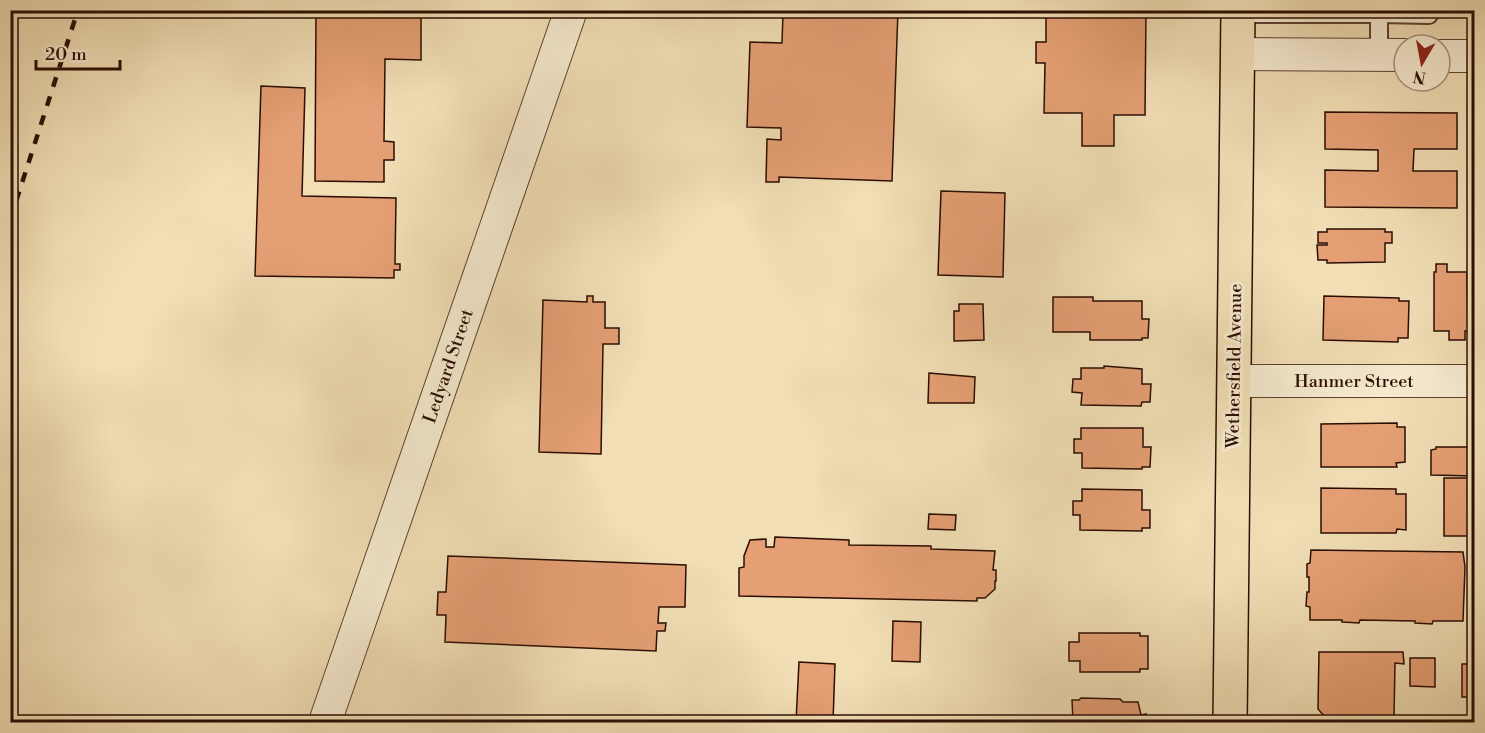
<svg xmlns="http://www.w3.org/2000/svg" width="1485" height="733" viewBox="0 0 1485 733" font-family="'Libre Bodoni',serif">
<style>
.building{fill:#e59f74;stroke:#2b0d03;stroke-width:1.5}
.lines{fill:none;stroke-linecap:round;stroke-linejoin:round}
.service-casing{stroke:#5c4130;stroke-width:20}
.minor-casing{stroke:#5c4130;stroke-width:34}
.primary-casing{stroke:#2b0d03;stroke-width:36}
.service{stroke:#f6eacf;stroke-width:16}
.minor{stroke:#f6eacf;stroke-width:32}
.primary{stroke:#f1deb5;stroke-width:33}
.rail{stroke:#2b0d03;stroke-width:4.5;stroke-dasharray:10 10;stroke-linecap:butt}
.labels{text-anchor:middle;stroke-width:6;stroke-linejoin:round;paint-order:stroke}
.street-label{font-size:18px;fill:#2b0d03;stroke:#f6eacf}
</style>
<rect width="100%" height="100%" fill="#f1deb5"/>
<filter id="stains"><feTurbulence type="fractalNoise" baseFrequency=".00333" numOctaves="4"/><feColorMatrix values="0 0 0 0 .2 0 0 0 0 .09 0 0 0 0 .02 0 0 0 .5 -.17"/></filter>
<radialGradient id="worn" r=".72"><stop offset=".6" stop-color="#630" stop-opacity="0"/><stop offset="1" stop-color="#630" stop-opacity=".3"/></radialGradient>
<g class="building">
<path d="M 316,10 L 421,10 L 421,60 L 385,59 L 384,141 L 394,142 L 394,160 L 384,160 L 384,182 L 315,181 Z"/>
<path d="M 781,10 L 898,10 L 892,181 L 779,177 L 779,182 L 766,182 L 767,139 L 781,140 L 781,128 L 747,127 L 750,42 L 782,43 L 783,13 Z"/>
<path d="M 1046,10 L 1146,10 L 1145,115 L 1114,115 L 1114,146 L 1082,146 L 1082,113 L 1044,113 L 1045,63 L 1036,63 L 1036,42 L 1046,42 Z"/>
<path d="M 261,86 L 305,88 L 302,196 L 396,198 L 395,264 L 400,264 L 400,270 L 394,270 L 394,278 L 255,276 Z"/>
<path d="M 1325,112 L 1457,113 L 1457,149 L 1414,149 L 1413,171 L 1457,171 L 1457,208 L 1325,207 L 1325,170 L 1378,171 L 1378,150 L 1325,149 Z"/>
<path d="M 941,191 L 1005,193 L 1003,277 L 938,275 Z"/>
<path d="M 1327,229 L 1385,229 L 1385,232 L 1392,232 L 1392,243 L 1385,243 L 1385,262 L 1327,263 L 1327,260 L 1318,260 L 1317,245 L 1327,245 L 1327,243 L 1318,243 L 1318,232 L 1327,232 Z"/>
<path d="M 1436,264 L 1447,264 L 1447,272 L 1467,272 L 1468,331 L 1465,331 L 1465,340 L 1449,340 L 1449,331 L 1434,331 L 1434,272 L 1436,272 Z"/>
<path d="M 587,296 L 593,296 L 593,302 L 605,302 L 605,328 L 619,328 L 619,344 L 603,344 L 601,454 L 539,452 L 543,300 L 587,302 Z"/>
<path d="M 1324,296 L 1399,298 L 1399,301 L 1409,301 L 1408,338 L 1398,338 L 1398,342 L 1323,340 Z"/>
<path d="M 1053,297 L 1093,297 L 1093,301 L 1142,301 L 1142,319 L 1149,319 L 1148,338 L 1142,338 L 1142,340 L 1090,340 L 1090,332 L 1053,332 Z"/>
<path d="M 959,304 L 983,304 L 984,340 L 954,341 L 954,311 L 959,311 Z"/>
<path d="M 1104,366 L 1142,369 L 1142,384 L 1151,384 L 1150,402 L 1142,402 L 1141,406 L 1081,405 L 1082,393 L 1072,392 L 1073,379 L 1081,379 L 1081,368 L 1104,368 Z"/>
<path d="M 929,373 L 975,377 L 974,403 L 928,403 Z"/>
<path d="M 1397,423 L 1397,427 L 1405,427 L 1405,462 L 1396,463 L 1397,467 L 1321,467 L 1321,424 Z"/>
<path d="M 1081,428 L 1143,428 L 1143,447 L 1151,447 L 1150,467 L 1142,467 L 1142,469 L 1082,468 L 1082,453 L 1074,453 L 1074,439 L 1081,439 Z"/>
<path d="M 1436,447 L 1473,447 L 1473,476 L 1431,475 L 1431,450 L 1436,449 Z"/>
<rect x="1444" y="478" width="29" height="58"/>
<path d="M 1321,488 L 1396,489 L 1396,494 L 1406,494 L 1406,530 L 1397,529 L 1396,533 L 1321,533 Z"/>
<path d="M 1082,489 L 1142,490 L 1142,510 L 1150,510 L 1150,528 L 1142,528 L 1142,531 L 1080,530 L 1080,515 L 1073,515 L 1073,501 L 1082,501 Z"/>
<path d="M 929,514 L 956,515 L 955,530 L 928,529 Z"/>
<path d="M 775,537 L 849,540 L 849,545 L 931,546 L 931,549 L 995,551 L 993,570 L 996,570 L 996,581 L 995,581 L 995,589 L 985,598 L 977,598 L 977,601 L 739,596 L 739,568 L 744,567 L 744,556 L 750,540 L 766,539 L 766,547 L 774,547 Z"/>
<path d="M 1311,550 L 1463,552 L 1465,567 L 1463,621 L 1433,621 L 1432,624 L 1415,623 L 1415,621 L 1360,620 L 1359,623 L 1342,622 L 1342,620 L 1310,620 L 1310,607 L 1306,606 L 1307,592 L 1309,592 L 1309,577 L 1307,577 L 1307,564 L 1310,563 Z"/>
<path d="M 448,556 L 686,565 L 685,607 L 659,607 L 658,623 L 666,623 L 665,631 L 657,631 L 656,651 L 445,642 L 446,615 L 437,615 L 438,592 L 446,592 Z"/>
<path d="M 893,621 L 921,622 L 920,662 L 892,661 Z"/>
<path d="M 1079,633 L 1140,633 L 1140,636 L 1148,636 L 1148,669 L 1140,669 L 1140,672 L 1080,672 L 1080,661 L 1069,661 L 1069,642 L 1079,642 Z"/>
<path d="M 1319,652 L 1403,652 L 1404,664 L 1395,663 L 1394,717 L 1326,718 L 1318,709 Z"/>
<path d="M 1410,658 L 1435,658 L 1435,687 L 1410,686 Z"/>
<path d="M 799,662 L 835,664 L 833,722 L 796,722 Z"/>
<path d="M 1462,664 L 1471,664 L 1472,669 L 1474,669 L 1474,713 L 1470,714 L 1471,697 L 1462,697 Z"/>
<path d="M 1081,698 L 1120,699 L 1123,702 L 1138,702 L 1141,715 L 1146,714 L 1146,722 L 1073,722 L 1072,700 L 1079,700 Z"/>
</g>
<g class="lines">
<defs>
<g id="service">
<path d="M 1292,10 L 1292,14 L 1379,14 L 1379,55"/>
<path d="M 1238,14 L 1292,14"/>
<path d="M 1379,14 L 1429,15 L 1429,10"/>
</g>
<g id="minor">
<path d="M 1238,54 L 1404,55"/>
<path d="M 1440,56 L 1474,56"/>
<path d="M 1234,381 L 1474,381"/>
<path d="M 325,722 L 571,10"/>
</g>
<path id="primary" d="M 1230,722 L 1238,10"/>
</defs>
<use href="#service" class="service-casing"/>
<use href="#minor" class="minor-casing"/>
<use href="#primary" class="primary-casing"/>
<use href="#service" class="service"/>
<use href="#minor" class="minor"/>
<use href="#primary" class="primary"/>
<path class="rail" d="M 10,220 L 78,10"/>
</g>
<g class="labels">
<g class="street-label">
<text transform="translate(448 366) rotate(-71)" y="6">Ledyard Street</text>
<text transform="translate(1234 366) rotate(-89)" y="6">Wethersfield Avenue</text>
<text x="1354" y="387">Hanmer Street</text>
</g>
</g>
<rect width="1485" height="733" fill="none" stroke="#f1deb5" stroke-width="36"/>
<rect x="12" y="12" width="1461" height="709" fill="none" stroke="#2b0d03" stroke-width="3"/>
<rect x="18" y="18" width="1449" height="697" fill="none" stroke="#2b0d03" stroke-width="1.5"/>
<g transform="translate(1422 63) rotate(190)"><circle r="28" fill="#f6eacf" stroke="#a5927d" stroke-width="1.5"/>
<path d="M0-4.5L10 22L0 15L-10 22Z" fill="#8f2418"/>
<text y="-9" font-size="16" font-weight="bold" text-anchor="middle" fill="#2b0d03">N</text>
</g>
<path d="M36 60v9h84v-9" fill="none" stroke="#2b0d03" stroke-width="3"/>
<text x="45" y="60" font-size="18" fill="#2b0d03" stroke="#f6eacf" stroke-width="4.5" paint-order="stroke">20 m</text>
<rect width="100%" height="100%" filter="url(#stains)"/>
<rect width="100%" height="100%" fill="url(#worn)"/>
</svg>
